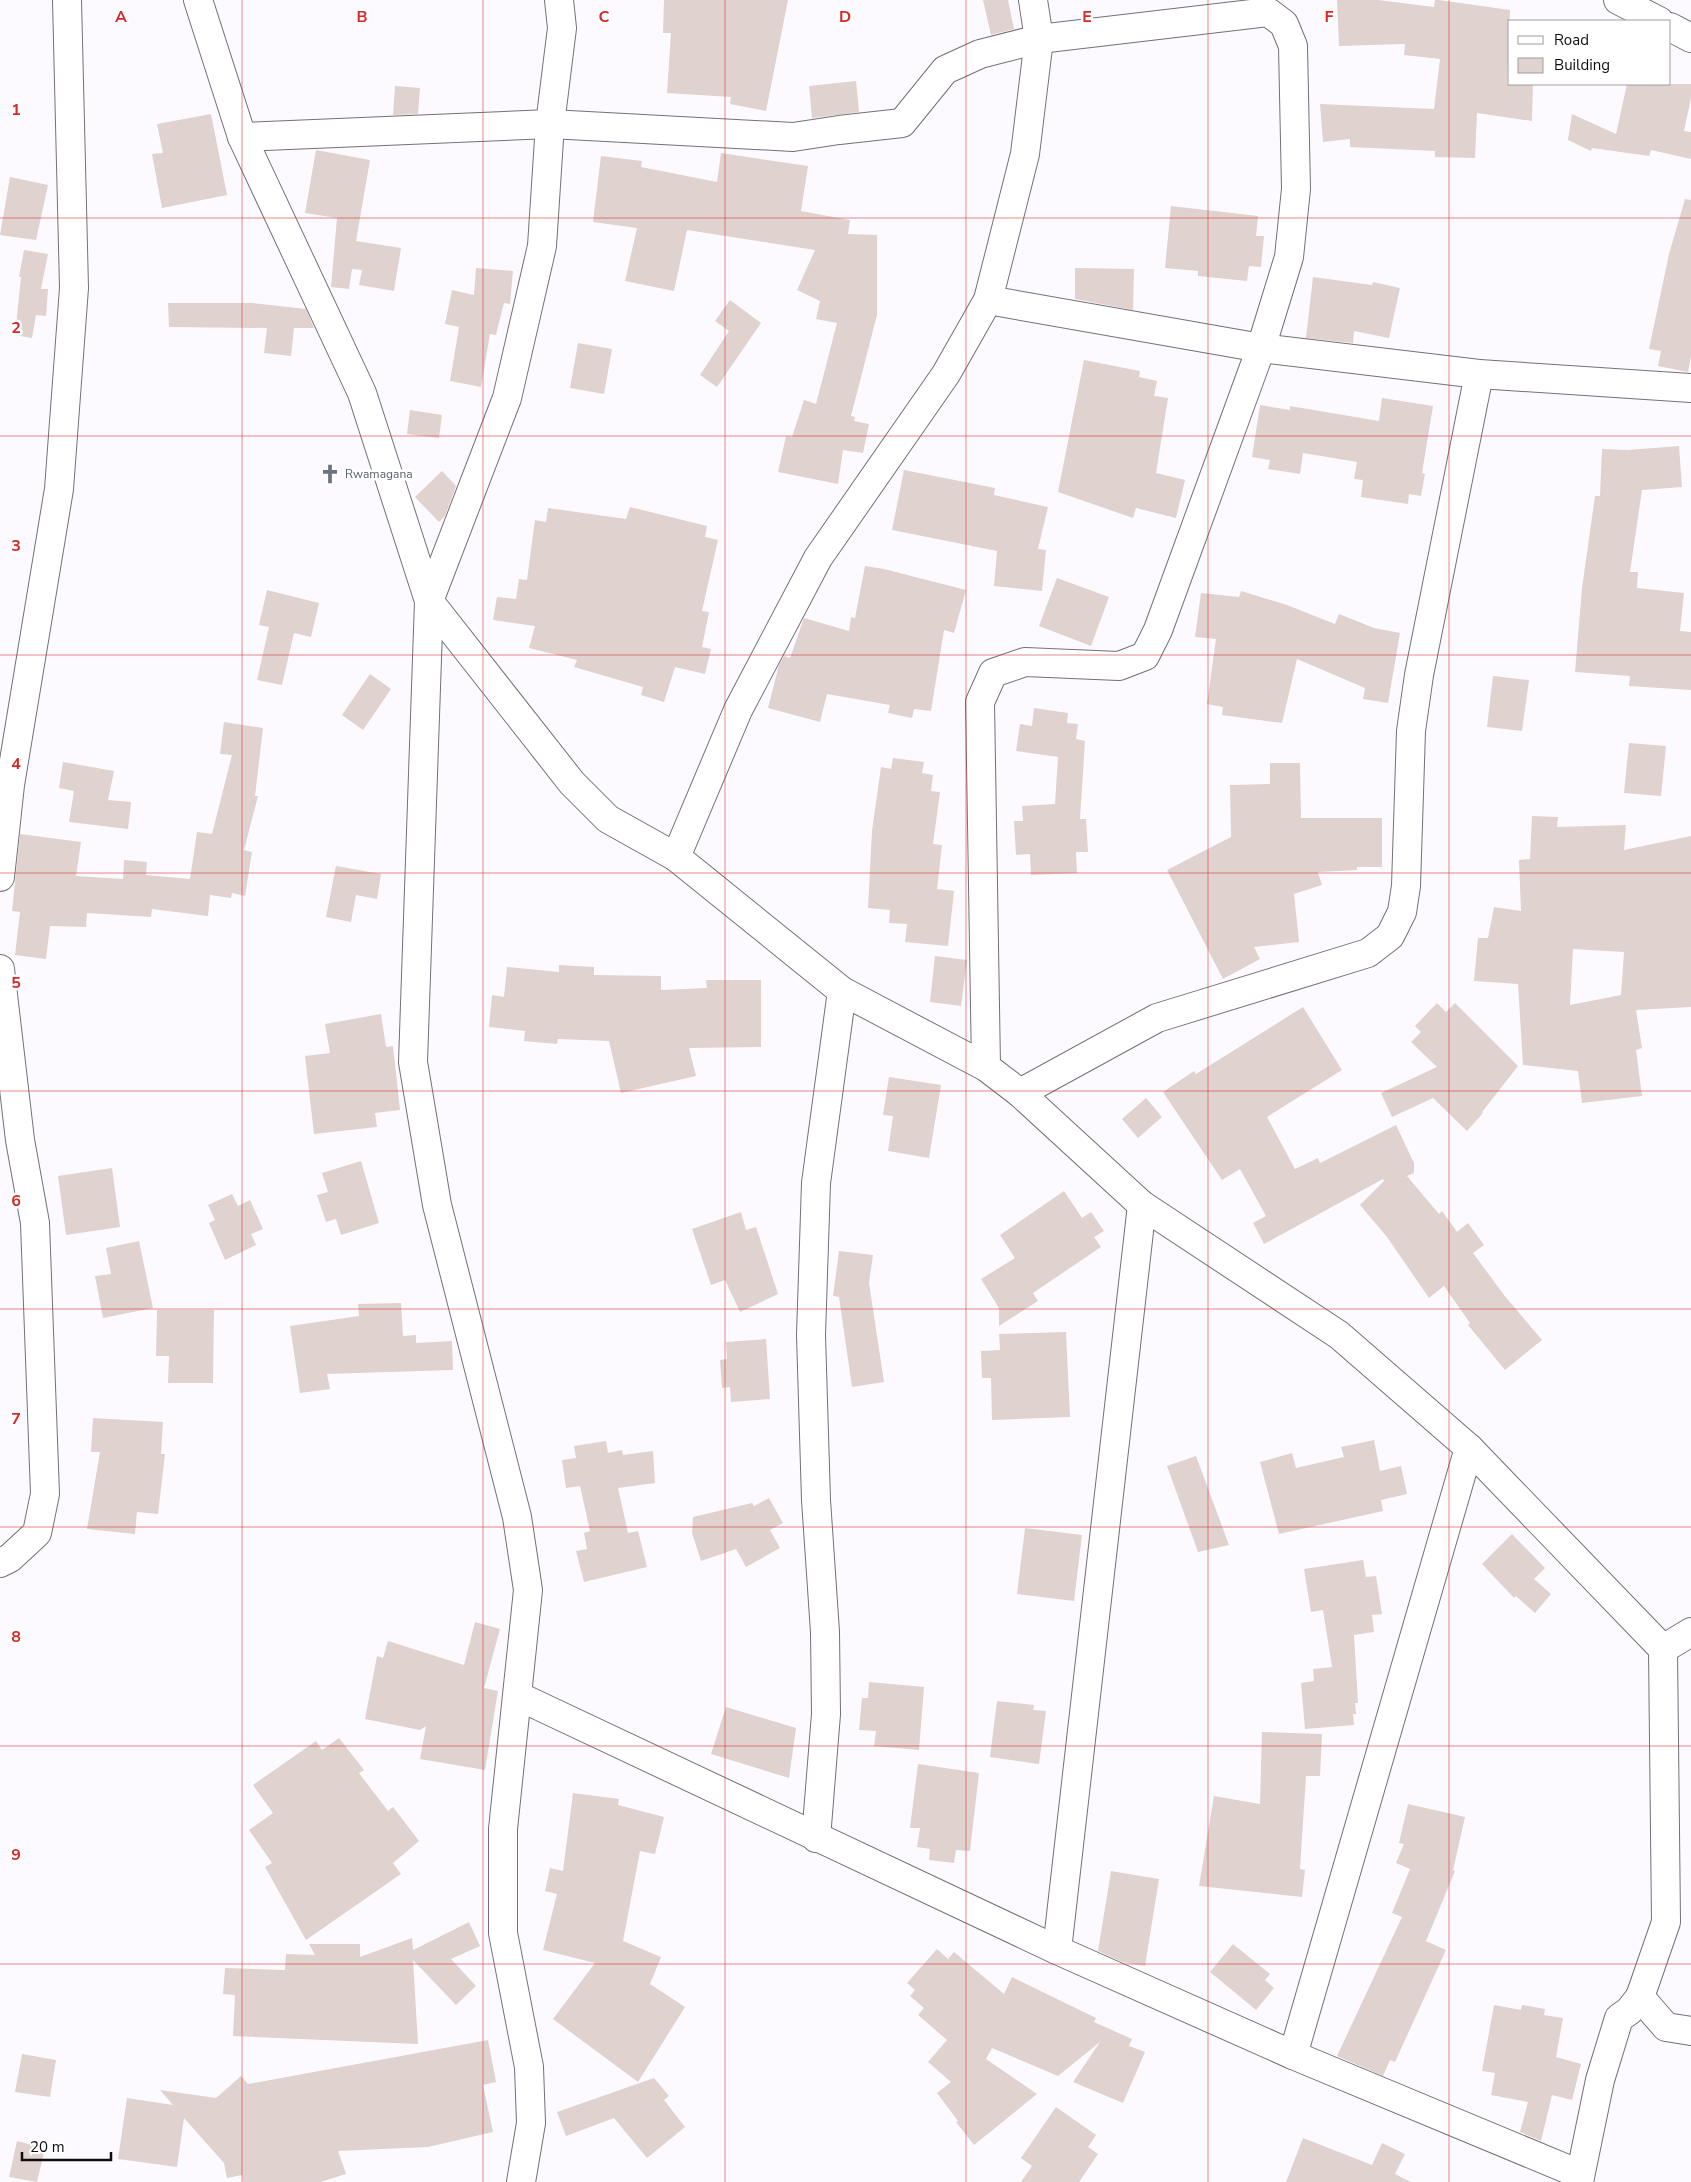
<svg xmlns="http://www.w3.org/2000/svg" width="1691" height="2182" viewBox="0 0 1691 2182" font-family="'Nunito Sans',sans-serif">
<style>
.building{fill:#e0d2ce;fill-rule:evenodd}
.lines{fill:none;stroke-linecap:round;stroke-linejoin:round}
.minor-casing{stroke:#756f79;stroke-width:30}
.minor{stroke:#fff;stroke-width:28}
.grid{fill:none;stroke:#d62828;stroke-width:1;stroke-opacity:0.55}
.labels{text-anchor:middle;stroke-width:5;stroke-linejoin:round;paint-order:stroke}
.worship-label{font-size:12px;fill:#5b616d;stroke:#fff;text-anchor:start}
.grid-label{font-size:16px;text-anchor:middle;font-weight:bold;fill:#d62828;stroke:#fff;stroke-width:5;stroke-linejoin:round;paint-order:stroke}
</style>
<rect width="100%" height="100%" fill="#fdfaff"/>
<g class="building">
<path d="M 664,0 L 788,0 L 766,111 L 730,104 L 731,97 L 667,93 L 671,33 L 663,33 Z"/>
<path d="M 983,0 L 1008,0 L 1014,29 L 991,35 Z"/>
<path d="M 1337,0 L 1378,0 L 1434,7 L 1435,0 L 1439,0 L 1510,10 L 1507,84 L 1533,84 L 1532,121 L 1477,113 L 1475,158 L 1435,157 L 1435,151 L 1350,147 L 1350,139 L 1323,142 L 1320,104 L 1434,109 L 1440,59 L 1404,55 L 1405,44 L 1339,46 Z"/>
<path d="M 856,81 L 859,112 L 812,118 L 809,86 Z"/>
<path d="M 1627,84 L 1691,84 L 1691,98 L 1684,131 L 1691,132 L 1691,159 L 1651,150 L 1649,156 L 1592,148 L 1591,151 L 1568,140 L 1572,114 L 1616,134 Z"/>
<path d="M 395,86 L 420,88 L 418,114 L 393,115 Z"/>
<path d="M 211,114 L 227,195 L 162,208 L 152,154 L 163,153 L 157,124 Z"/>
<path d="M 316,150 L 370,160 L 356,241 L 401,248 L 394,291 L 359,285 L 362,270 L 352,269 L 349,289 L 331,287 L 337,218 L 305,213 Z"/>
<path d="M 721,153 L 808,166 L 801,211 L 850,220 L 848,234 L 877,235 L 877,315 L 851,416 L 855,417 L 854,421 L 869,424 L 863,453 L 843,450 L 838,484 L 778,472 L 786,436 L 792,437 L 804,400 L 816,404 L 837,323 L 816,319 L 820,301 L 797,290 L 815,250 L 687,230 L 674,291 L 625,281 L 637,228 L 593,222 L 601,156 L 642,161 L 641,167 L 717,182 Z"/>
<path d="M 10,177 L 48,185 L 36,240 L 0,235 Z"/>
<path d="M 1685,199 L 1691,200 L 1691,356 L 1688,372 L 1658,366 L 1661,351 L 1649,349 L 1669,254 Z"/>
<path d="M 1171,206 L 1258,216 L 1256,236 L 1264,236 L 1261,267 L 1249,266 L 1247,281 L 1198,276 L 1198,271 L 1165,268 Z"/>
<path d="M 24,250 L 48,254 L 41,289 L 48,289 L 46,316 L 36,315 L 32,338 L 15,335 L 21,277 L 19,277 Z"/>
<path d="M 476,268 L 513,271 L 510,304 L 504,303 L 496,335 L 490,334 L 481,387 L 450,381 L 459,327 L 445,324 L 452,290 L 474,295 Z"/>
<path d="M 1075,268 L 1134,269 L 1133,310 L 1075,299 Z"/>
<path d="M 1313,277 L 1372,285 L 1373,282 L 1400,288 L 1389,338 L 1354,331 L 1353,343 L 1306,338 Z"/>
<path d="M 730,300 L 761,323 L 717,387 L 700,375 L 729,331 L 715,321 Z"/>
<path d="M 168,303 L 252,303 L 306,309 L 314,328 L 294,328 L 291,356 L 264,353 L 267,328 L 169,327 Z"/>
<path d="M 578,343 L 612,349 L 604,394 L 570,388 Z"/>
<path d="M 1084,360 L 1140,371 L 1139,377 L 1157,381 L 1154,396 L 1168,398 L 1156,473 L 1185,480 L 1176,518 L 1136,508 L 1133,518 L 1058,492 Z"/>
<path d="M 1382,398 L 1433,406 L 1422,473 L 1425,474 L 1421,496 L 1409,494 L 1408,504 L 1361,497 L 1363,480 L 1354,479 L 1357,462 L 1303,453 L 1300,474 L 1268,469 L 1270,460 L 1252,457 L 1260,405 L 1290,410 L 1290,406 L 1379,421 Z"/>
<path d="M 410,410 L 442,415 L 439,438 L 407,434 Z"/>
<path d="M 1679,446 L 1682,487 L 1642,490 L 1630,572 L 1638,572 L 1637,588 L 1684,593 L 1680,631 L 1691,632 L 1691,690 L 1629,686 L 1630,676 L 1575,672 L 1582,588 L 1595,496 L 1600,496 L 1602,449 L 1628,450 Z"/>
<path d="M 904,470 L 995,488 L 994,495 L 1048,507 L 1038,549 L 1046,550 L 1042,591 L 994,586 L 997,551 L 892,530 Z"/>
<path d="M 442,471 L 456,486 L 445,516 L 439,522 L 415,497 Z"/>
<path d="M 630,507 L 707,526 L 705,537 L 718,540 L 702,611 L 709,612 L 702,647 L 711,649 L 705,674 L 675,667 L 664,702 L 641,695 L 643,687 L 574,667 L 577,660 L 529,648 L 535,626 L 493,620 L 497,597 L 516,599 L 519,579 L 527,580 L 535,520 L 546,522 L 548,508 L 626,519 Z"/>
<path d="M 865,566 L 884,569 L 966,590 L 954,633 L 944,630 L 931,711 L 914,709 L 912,718 L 888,713 L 890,705 L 827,694 L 820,722 L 768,708 L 779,665 L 784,656 L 790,658 L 804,618 L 849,631 L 851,617 L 855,618 Z"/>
<path d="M 1057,578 L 1109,597 L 1091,646 L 1039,626 Z"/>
<path d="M 267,590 L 319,603 L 311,637 L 294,633 L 282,685 L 257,680 L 269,627 L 259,625 Z"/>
<path d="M 1241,591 L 1287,605 L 1335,624 L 1339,614 L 1374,628 L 1400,633 L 1388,703 L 1363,699 L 1365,688 L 1297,659 L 1282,723 L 1222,715 L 1223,707 L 1207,704 L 1216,639 L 1195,637 L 1201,593 L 1239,597 Z"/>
<path d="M 370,674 L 391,689 L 363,730 L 342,715 Z"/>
<path d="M 1493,676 L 1529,680 L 1522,731 L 1487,727 Z"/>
<path d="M 1034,708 L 1068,713 L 1067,723 L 1078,724 L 1076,739 L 1085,741 L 1080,819 L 1086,819 L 1088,852 L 1076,852 L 1077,873 L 1031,875 L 1030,854 L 1016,855 L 1014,821 L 1023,821 L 1022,806 L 1055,804 L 1058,757 L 1016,751 L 1020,724 L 1032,726 Z"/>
<path d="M 224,722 L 263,728 L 255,796 L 258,796 L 244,850 L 252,852 L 245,896 L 232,893 L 231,898 L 210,895 L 208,916 L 152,909 L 151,917 L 87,913 L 86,927 L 50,926 L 46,959 L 15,955 L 20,912 L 12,911 L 20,834 L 81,842 L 76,876 L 123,879 L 124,860 L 147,862 L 146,875 L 190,879 L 197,832 L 212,834 L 232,755 L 220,754 Z"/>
<path d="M 1629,743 L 1666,746 L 1661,796 L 1624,793 Z"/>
<path d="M 893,758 L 924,762 L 922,773 L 933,775 L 931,791 L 940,792 L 933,844 L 942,845 L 937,889 L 954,891 L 948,946 L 905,942 L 907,924 L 889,923 L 890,910 L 868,908 L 872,831 L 881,767 L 891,769 Z"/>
<path d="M 63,762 L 114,771 L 108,800 L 131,802 L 128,829 L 69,822 L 74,791 L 59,788 Z"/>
<path d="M 1270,763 L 1300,763 L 1301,818 L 1382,818 L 1382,867 L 1357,867 L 1357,870 L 1318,872 L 1322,885 L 1294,894 L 1299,942 L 1254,947 L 1260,959 L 1223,979 L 1167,870 L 1231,837 L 1230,785 L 1270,784 Z"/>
<path d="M 1532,816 L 1558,817 L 1557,827 L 1626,825 L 1624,850 L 1691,836 L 1691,1007 L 1636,1010 L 1642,1048 L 1636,1050 L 1642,1096 L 1582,1103 L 1578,1071 L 1523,1065 L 1518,984 L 1474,981 L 1478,938 L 1488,938 L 1494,907 L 1521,911 L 1519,860 L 1530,859 ZM 1573,949 L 1624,952 L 1621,995 L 1570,1005 Z"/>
<path d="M 336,866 L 381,874 L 377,899 L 356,895 L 351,922 L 326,917 Z"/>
<path d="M 935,956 L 967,960 L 961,1006 L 930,1002 Z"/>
<path d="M 559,965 L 594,967 L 594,975 L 661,976 L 661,990 L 707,988 L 706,980 L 761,980 L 761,1047 L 689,1048 L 696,1076 L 621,1093 L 609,1041 L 558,1039 L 557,1044 L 524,1041 L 525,1031 L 489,1027 L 492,995 L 504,997 L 507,967 L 559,972 Z"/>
<path d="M 1437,1003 L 1446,1012 L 1455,1003 L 1518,1066 L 1482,1112 L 1483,1113 L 1467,1131 L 1433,1098 L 1392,1117 L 1381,1093 L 1437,1067 L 1411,1042 L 1421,1032 L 1415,1026 Z"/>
<path d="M 1303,1007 L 1342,1070 L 1267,1117 L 1295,1169 L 1318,1158 L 1320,1163 L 1396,1125 L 1414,1163 L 1414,1173 L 1407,1176 L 1439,1214 L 1442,1211 L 1457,1232 L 1468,1223 L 1484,1245 L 1473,1253 L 1504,1295 L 1542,1340 L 1505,1370 L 1468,1325 L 1470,1323 L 1444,1286 L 1429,1298 L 1387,1237 L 1360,1205 L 1384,1181 L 1383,1179 L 1264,1244 L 1253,1223 L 1266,1216 L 1240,1169 L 1222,1180 L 1163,1092 L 1194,1071 L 1196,1074 Z"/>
<path d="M 381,1014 L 386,1047 L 393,1046 L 400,1110 L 375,1113 L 377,1127 L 314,1134 L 305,1056 L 330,1053 L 325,1024 Z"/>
<path d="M 889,1077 L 941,1085 L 929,1158 L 888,1151 L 893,1116 L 883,1115 Z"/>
<path d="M 1146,1098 L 1162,1117 L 1138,1138 L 1122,1119 Z"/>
<path d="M 361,1161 L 379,1223 L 341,1235 L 336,1219 L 326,1222 L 317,1195 L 328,1192 L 322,1173 Z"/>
<path d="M 112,1168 L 120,1227 L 66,1235 L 58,1176 Z"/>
<path d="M 1064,1191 L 1082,1218 L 1091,1212 L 1104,1231 L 1094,1237 L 1101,1247 L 1033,1293 L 1038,1301 L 999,1326 L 999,1308 L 981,1279 L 1015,1258 L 1000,1235 Z"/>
<path d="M 232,1194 L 238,1206 L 250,1200 L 263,1229 L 251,1234 L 256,1245 L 225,1260 L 209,1223 L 215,1220 L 208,1205 Z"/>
<path d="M 741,1212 L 746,1230 L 756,1227 L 778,1294 L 740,1312 L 725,1280 L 711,1285 L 692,1229 Z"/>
<path d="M 139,1241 L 153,1308 L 103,1318 L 95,1276 L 111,1274 L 106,1248 Z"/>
<path d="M 839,1251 L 873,1255 L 869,1283 L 884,1382 L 852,1387 L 839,1297 L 833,1296 Z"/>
<path d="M 401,1303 L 403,1336 L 416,1335 L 416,1343 L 452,1341 L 453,1370 L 327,1374 L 330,1389 L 300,1393 L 290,1326 L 359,1316 L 358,1304 Z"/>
<path d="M 157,1310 L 214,1310 L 213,1383 L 168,1383 L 169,1356 L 156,1356 Z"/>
<path d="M 1066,1332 L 1070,1417 L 992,1420 L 991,1378 L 982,1378 L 981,1351 L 1000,1350 L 999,1334 Z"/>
<path d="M 766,1339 L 770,1399 L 731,1402 L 730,1387 L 722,1388 L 720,1360 L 727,1359 L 726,1342 Z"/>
<path d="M 93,1418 L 163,1422 L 161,1454 L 165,1454 L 158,1514 L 137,1512 L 135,1534 L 87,1529 L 100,1452 L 91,1452 Z"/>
<path d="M 1374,1440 L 1380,1471 L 1401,1466 L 1407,1494 L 1381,1500 L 1383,1511 L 1279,1534 L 1260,1462 L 1292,1453 L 1296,1468 L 1344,1457 L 1341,1447 Z"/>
<path d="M 606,1441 L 608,1453 L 622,1450 L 623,1455 L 653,1451 L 655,1483 L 618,1488 L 628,1533 L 638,1531 L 647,1567 L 584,1582 L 576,1551 L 587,1549 L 584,1533 L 590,1531 L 580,1486 L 566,1488 L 562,1460 L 576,1458 L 574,1446 Z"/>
<path d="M 1196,1456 L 1229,1545 L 1198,1552 L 1167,1466 Z"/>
<path d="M 769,1498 L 783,1523 L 770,1530 L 780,1548 L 746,1567 L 736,1549 L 701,1561 L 692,1533 L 693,1517 L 752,1503 L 754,1506 Z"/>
<path d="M 1025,1528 L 1082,1535 L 1074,1601 L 1017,1594 Z"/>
<path d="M 1512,1534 L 1545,1568 L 1534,1579 L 1551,1594 L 1535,1613 L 1516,1596 L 1514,1598 L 1482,1564 Z"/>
<path d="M 1363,1560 L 1366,1577 L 1376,1576 L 1382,1614 L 1372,1615 L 1374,1632 L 1354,1635 L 1358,1703 L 1355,1703 L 1356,1714 L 1353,1714 L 1354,1725 L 1305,1729 L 1301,1683 L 1314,1681 L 1313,1669 L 1332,1667 L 1323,1610 L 1311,1612 L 1304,1569 Z"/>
<path d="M 475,1622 L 500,1629 L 484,1688 L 498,1691 L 485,1770 L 420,1759 L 426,1726 L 420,1730 L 365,1719 L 377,1656 L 383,1658 L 388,1641 L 464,1665 Z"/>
<path d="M 869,1682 L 924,1687 L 919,1750 L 874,1746 L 876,1731 L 859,1730 L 862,1698 L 868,1698 Z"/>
<path d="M 997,1701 L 1034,1705 L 1033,1710 L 1046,1711 L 1039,1764 L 990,1757 Z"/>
<path d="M 726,1707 L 796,1728 L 789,1778 L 711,1754 Z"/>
<path d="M 1262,1732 L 1322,1734 L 1320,1776 L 1306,1776 L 1300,1869 L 1305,1870 L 1302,1897 L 1199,1886 L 1214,1796 L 1260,1804 Z"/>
<path d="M 339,1738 L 364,1770 L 359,1773 L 388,1811 L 393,1807 L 419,1841 L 393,1863 L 401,1874 L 306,1940 L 265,1867 L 272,1863 L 249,1830 L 273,1813 L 253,1785 L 316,1741 L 322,1750 Z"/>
<path d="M 918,1764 L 979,1773 L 970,1851 L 956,1850 L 954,1863 L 929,1860 L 930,1849 L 917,1847 L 920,1828 L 910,1828 Z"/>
<path d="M 573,1793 L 619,1799 L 618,1805 L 664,1817 L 655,1854 L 640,1851 L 623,1941 L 661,1957 L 650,1984 L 685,2007 L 638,2082 L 553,2019 L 595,1963 L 543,1950 L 557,1894 L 545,1891 L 550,1868 L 563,1871 Z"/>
<path d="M 1408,1804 L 1465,1817 L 1453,1870 L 1455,1871 L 1426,1941 L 1446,1950 L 1395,2062 L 1390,2060 L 1383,2076 L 1337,2056 L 1402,1917 L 1392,1913 L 1410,1869 L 1396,1863 L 1404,1844 L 1399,1843 Z"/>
<path d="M 1111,1871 L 1159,1879 L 1145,1966 L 1122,1962 L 1098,1951 Z"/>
<path d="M 469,1922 L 480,1946 L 451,1959 L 476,1986 L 456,2005 L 413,1960 L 418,2044 L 233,2036 L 235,1995 L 223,1994 L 225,1968 L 285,1970 L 286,1954 L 315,1955 L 309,1944 L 360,1944 L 360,1957 L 412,1938 L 413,1950 Z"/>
<path d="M 1233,1944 L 1270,1974 L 1265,1980 L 1274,1988 L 1256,2010 L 1210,1972 Z"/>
<path d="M 937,1949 L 948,1959 L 954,1952 L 1004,1994 L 1012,1977 L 1096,2018 L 1094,2022 L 1132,2039 L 1129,2046 L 1145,2052 L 1123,2103 L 1073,2082 L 1100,2042 L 1058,2076 L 992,2048 L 986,2059 L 1037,2094 L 974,2145 L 956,2122 L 958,2121 L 937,2093 L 951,2082 L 928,2062 L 947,2040 L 918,2015 L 924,2008 L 910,1996 L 915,1990 L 907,1983 Z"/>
<path d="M 1494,2005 L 1521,2010 L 1522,2005 L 1545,2009 L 1544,2015 L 1563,2018 L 1556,2057 L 1581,2064 L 1572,2100 L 1552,2095 L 1541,2141 L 1520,2132 L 1528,2102 L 1491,2095 L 1495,2073 L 1482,2071 Z"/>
<path d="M 488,2040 L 496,2082 L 483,2085 L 493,2132 L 428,2147 L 338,2151 L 346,2174 L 320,2182 L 243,2182 L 242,2175 L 227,2178 L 224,2163 L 184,2118 L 177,2167 L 118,2159 L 127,2098 L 173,2105 L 160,2090 L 216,2098 L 241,2076 L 248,2084 Z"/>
<path d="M 22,2054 L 56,2060 L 50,2097 L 15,2092 Z"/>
<path d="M 654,2078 L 669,2096 L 664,2100 L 685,2127 L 647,2158 L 614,2118 L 566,2136 L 557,2112 Z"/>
<path d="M 1056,2107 L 1096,2135 L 1088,2147 L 1098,2154 L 1079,2182 L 1021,2182 L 1032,2166 L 1021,2158 Z"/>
<path d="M 1303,2138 L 1372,2165 L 1382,2143 L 1405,2154 L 1395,2174 L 1411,2182 L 1286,2182 Z"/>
<path d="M 17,2141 L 45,2148 L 37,2182 L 9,2177 Z"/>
</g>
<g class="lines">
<defs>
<g id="minor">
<path d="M 198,0 L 242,137 L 362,393 L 429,601 L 572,783 L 608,819 L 676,857 L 842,991 L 986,1067 L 1020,1093 L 1142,1205 L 1339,1335 L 1469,1448 L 1663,1649 L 1666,1922 L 1640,1997 L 1666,2027 L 1691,2031"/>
<path d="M 1618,0 L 1659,21"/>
<path d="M 1670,27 L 1691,38"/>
<path d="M 242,137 L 550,124 L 793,137 L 839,130 L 902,123 L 945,70 L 980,54 L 1039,39 L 1268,12 L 1284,24 L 1293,46 L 1296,189 L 1289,257 L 1261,348 L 1158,630 L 1145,656 L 1119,666 L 1025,662 L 993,673 L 980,702 L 986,1067"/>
<path d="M 988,300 L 1261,348 L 1479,374 L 1691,388"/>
<path d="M 676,857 L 738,710 L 818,558 L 946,374 L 988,300 L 1025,154 L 1039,39 L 1033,0"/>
<path d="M 0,877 L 10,785 L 59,489 L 74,288 L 67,0"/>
<path d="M 0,969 L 20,1140 L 35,1223 L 45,1494 L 37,1533 L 10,1558 L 0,1563"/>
<path d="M 1020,1093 L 1157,1018 L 1368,953 L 1390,936 L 1402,912 L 1406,886 L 1411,731 L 1419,675 L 1479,374"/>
<path d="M 1663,1649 L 1691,1632"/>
<path d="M 518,1696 L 1057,1950 L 1293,2055 L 1579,2174"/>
<path d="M 816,1838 L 826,1714 L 825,1632 L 816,1500 L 811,1335 L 816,1183 L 842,991"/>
<path d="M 1057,1950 L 1142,1205"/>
<path d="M 1293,2055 L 1469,1448"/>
<path d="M 521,2182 L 531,2123 L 529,2067 L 503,1933 L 503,1829 L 528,1590 L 517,1517 L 437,1205 L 413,1062 L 429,601 L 507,398 L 542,246 L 550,124 L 562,28 L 559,0"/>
<path d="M 1579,2182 L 1600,2080 L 1619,2018 L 1629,2011 L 1640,1997"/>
</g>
</defs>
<use href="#minor" class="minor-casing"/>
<use href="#minor" class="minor"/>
</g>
<path class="grid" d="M 242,0 L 242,2182M 483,0 L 483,2182M 725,0 L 725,2182M 966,0 L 966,2182M 1208,0 L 1208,2182M 1449,0 L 1449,2182M 0,218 L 1691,218M 0,436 L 1691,436M 0,655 L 1691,655M 0,873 L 1691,873M 0,1091 L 1691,1091M 0,1309 L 1691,1309M 0,1527 L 1691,1527M 0,1746 L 1691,1746M 0,1964 L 1691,1964"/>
<defs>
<symbol id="church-bare" viewBox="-9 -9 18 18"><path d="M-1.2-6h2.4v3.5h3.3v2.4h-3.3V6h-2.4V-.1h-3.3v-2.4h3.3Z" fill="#6b7280" stroke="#fff" stroke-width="2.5" paint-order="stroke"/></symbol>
</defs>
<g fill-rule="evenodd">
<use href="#church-bare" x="316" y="460" width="28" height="28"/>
</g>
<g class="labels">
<g class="worship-label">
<text x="345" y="478">Rwamagana</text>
</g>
</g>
<g class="grid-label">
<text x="121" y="22">A</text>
<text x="362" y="22">B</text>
<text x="604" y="22">C</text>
<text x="845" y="22">D</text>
<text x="1087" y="22">E</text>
<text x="1329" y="22">F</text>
<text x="16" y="115">1</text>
<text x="16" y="333">2</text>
<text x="16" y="551">3</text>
<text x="16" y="769">4</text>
<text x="16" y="988">5</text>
<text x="16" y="1206">6</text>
<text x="16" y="1424">7</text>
<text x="16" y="1642">8</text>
<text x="16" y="1860">9</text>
</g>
<rect x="1508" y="20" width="162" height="65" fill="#ffffff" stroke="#9f9ea0"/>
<rect x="1518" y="36" width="25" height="8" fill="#ffffff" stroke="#9f9ea0"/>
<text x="1554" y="45" font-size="15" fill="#100d11">Road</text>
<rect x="1518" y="58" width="25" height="15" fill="#e0d2ce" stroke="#9f9ea0"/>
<text x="1554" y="70" font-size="15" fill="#100d11">Building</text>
<path d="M22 2152v8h89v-8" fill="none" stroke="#100d11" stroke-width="2.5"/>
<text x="30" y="2152" font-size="15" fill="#100d11" stroke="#ffffff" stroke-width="4" paint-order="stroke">20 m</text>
</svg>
